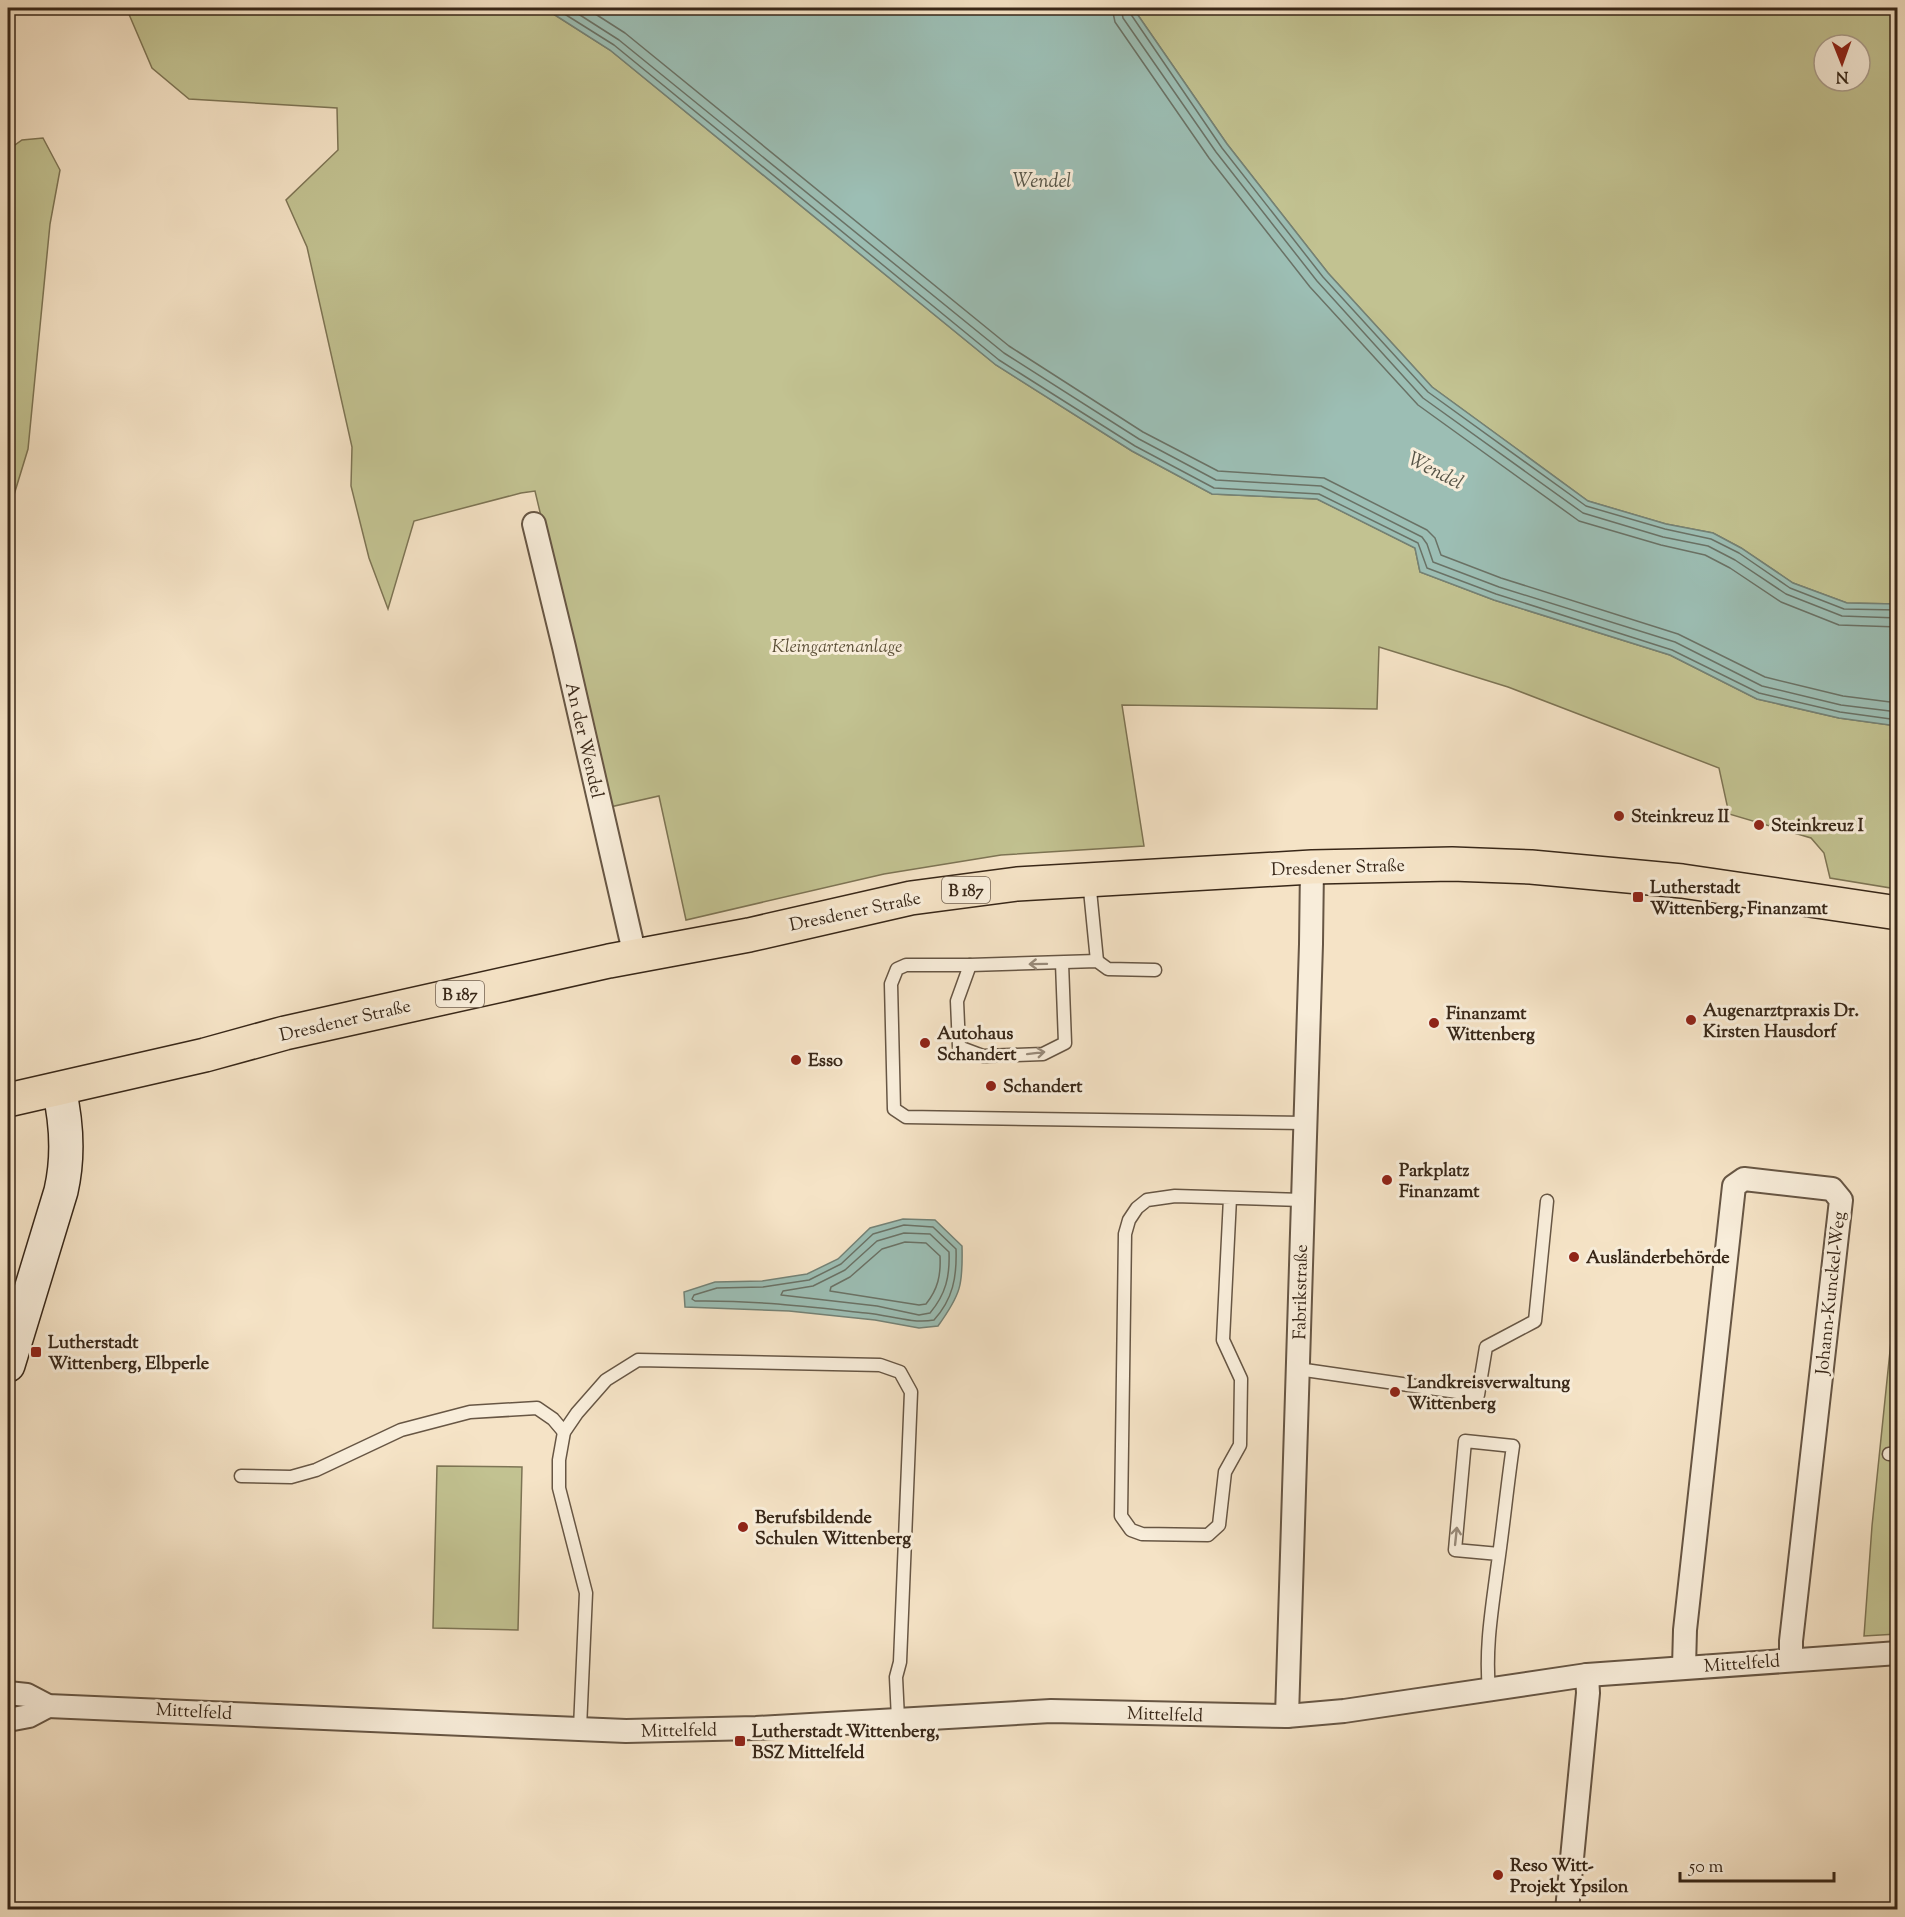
<svg xmlns="http://www.w3.org/2000/svg" width="1905" height="1917" viewBox="0 0 1905 1917" font-family="'Sorts Mill Goudy',serif">
<style>
.green{fill:#c2c291;stroke:#7d7454;stroke-width:1.5;fill-rule:evenodd}
.water{fill:#9cbeb4;stroke:#748276;stroke-width:1.5}
.lines{fill:none;stroke-linecap:round;stroke-linejoin:round}
.shore{stroke:#6a7266;stroke-width:1.5}
.lane-casing{stroke:#675644;stroke-width:15}
.street-casing{stroke:#675644;stroke-width:26}
.secondary-casing{stroke:#382718;stroke-width:36}
.primary-casing{stroke:#382718;stroke-width:36}
.lane{stroke:#f8edda;stroke-width:12}
.street{stroke:#f8edda;stroke-width:22}
.secondary{stroke:#f8edda;stroke-width:33}
.primary{stroke:#f5e3c6;stroke-width:33}
.oneway{stroke:#988a79}
.poi-dot{fill:#8f2418;stroke:#f8edda;stroke-width:2}
.labels{text-anchor:middle;stroke-width:6;stroke-linejoin:round;paint-order:stroke}
.shield{fill:#f8edda;stroke:#726252;stroke-width:1.5}
.shield-label{font-size:16px;font-weight:bold;fill:#382718}
.park-label{font-size:18px;font-style:italic;fill:#5a4e36;stroke:#f8edda}
.street-label{font-size:18px;fill:#382718;stroke:#f8edda}
.poi-label{font-size:18px;font-weight:bold;fill:#382718;stroke:#f8edda;text-anchor:start}
.water-label{font-size:20px;font-style:italic;fill:#565447;stroke:#f8edda}
</style>
<rect width="100%" height="100%" fill="#f5e3c6"/>
<filter id="stains"><feTurbulence type="fractalNoise" baseFrequency=".00333" numOctaves="4"/><feColorMatrix values="0 0 0 0 .2 0 0 0 0 .09 0 0 0 0 .02 0 0 0 .5 -.17"/></filter>
<radialGradient id="worn" r=".72"><stop offset=".6" stop-color="#630" stop-opacity="0"/><stop offset="1" stop-color="#630" stop-opacity=".3"/></radialGradient>
<g class="green">
<path d="M 139,8 L 544,8 L 610,50 L 996,365 L 1132,451 L 1212,494 L 1317,499 L 1415,548 L 1420,572 L 1494,600 L 1670,655 L 1757,699 L 1839,718 L 1897,726 L 1897,889 L 1830,878 L 1824,853 L 1811,838 L 1729,814 L 1719,768 L 1508,687 L 1379,647 L 1377,709 L 1122,705 L 1144,846 L 1001,855 L 884,874 L 686,920 L 659,796 L 610,807 L 535,491 L 521,493 L 414,521 L 388,609 L 369,558 L 351,486 L 352,447 L 307,247 L 286,200 L 338,150 L 337,108 L 189,99 L 152,68 L 128,12 Z"/>
<path d="M 1133,8 L 1897,8 L 1897,604 L 1847,603 L 1793,583 L 1741,548 L 1713,533 L 1666,524 L 1588,501 L 1432,387 L 1328,273 L 1227,144 ZM 1824,45 L 1860,45 L 1860,81 L 1824,81 Z"/>
<path d="M 43,138 L 60,170 L 50,224 L 28,449 L 13,498 L 8,499 L 8,150 L 22,140 Z"/>
<path d="M 1897,1283 L 1897,1634 L 1864,1636 L 1872,1526 Z"/>
<path d="M 437,1466 L 522,1467 L 518,1630 L 433,1628 Z"/>
</g>
<g class="water">
<path d="M 544,8 L 1133,8 L 1227,144 L 1328,273 L 1432,387 L 1588,501 L 1666,524 L 1713,533 L 1741,548 L 1793,583 L 1847,603 L 1897,604 L 1897,726 L 1839,718 L 1757,699 L 1670,655 L 1494,600 L 1420,572 L 1415,548 L 1317,499 L 1212,494 L 1132,451 L 996,365 L 610,50 Z"/>
<path d="M 903,1219 L 935,1220 L 962,1246 C 963,1285 961,1294 938,1326 L 919,1328 L 875,1320 L 789,1311 L 685,1307 L 684,1292 L 715,1282 L 762,1281 L 807,1274 L 838,1259 L 870,1228 Z"/>
</g>
<g class="lines">
<g class="shore">
<path d="M 555,8 L 614,45 L 999,360 L 1135,446 L 1214,488 L 1319,494 L 1418,543 L 1427,568 L 1496,594 L 1672,650 L 1759,693 L 1840,712 L 1898,720"/>
<path d="M 569,8 L 619,40 L 1004,353 L 1139,439 L 1216,480 L 1321,486 L 1422,537 L 1427,544 L 1433,562 L 1499,587 L 1675,642 L 1762,686 L 1841,705 L 1898,712"/>
<path d="M 586,8 L 625,33 L 1009,346 L 1143,432 L 1218,471 L 1324,478 L 1427,530 L 1435,538 L 1441,555 L 1501,578 L 1678,634 L 1765,677 L 1843,696 L 1898,703"/>
<path d="M 1112,8 L 1115,22 L 1209,158 L 1310,287 L 1418,405 L 1579,521 L 1661,545 L 1705,555 L 1730,568 L 1781,602 L 1839,625 L 1898,627"/>
<path d="M 1121,8 L 1123,18 L 1216,152 L 1317,281 L 1423,398 L 1583,513 L 1663,537 L 1708,546 L 1735,560 L 1786,594 L 1842,616 L 1898,618"/>
<path d="M 1128,8 L 1130,13 L 1222,148 L 1323,277 L 1428,392 L 1586,506 L 1665,529 L 1711,539 L 1739,553 L 1790,588 L 1844,609 L 1898,610"/>
<path d="M 904,1225 L 933,1227 L 956,1249 C 957,1277 953,1299 934,1320 C 911,1324 889,1315 866,1313 C 809,1307 752,1300 695,1301 L 692,1299 L 694,1295 L 717,1288 L 763,1287 L 809,1280 L 841,1264 L 873,1234 Z"/>
<path d="M 904,1233 L 930,1234 L 949,1252 C 950,1276 946,1294 930,1313 L 919,1315 L 877,1306 L 781,1295 L 783,1291 L 813,1286 L 845,1270 L 877,1241 Z"/>
<path d="M 905,1242 L 926,1243 L 940,1256 C 941,1275 938,1289 926,1304 L 919,1305 L 830,1291 L 831,1287 L 850,1277 L 882,1249 Z"/>
</g>
<defs>
<g id="lane">
<path d="M 1089,880 L 1097,961"/>
<path d="M 970,965 L 957,1001 L 959,1047 L 983,1056 L 1043,1054 L 1065,1043 L 1062,963"/>
<path d="M 1155,970 L 1108,969 L 1097,961 L 970,965 L 906,965 L 897,969 L 891,984 L 894,1109 L 906,1117 L 1305,1123"/>
<path d="M 1230,1198 L 1223,1340 L 1241,1379 L 1240,1445 L 1225,1472 L 1219,1525 L 1208,1535 L 1142,1534 L 1131,1530 L 1121,1516 L 1125,1234 L 1129,1220 L 1137,1208 L 1147,1200 L 1175,1196 L 1302,1200"/>
<path d="M 1298,1369 L 1478,1395 L 1486,1347 L 1535,1321 L 1547,1201"/>
<path d="M 1889,1454 L 1898,1453"/>
<path d="M 241,1476 L 291,1477 L 316,1470 L 401,1430 L 470,1412 L 537,1408 L 553,1419 L 564,1432"/>
<path d="M 1489,1689 C 1485,1649 1492,1609 1497,1570 C 1503,1529 1507,1487 1513,1446 L 1465,1441 L 1455,1550 L 1499,1554"/>
<path d="M 580,1728 L 586,1593 L 559,1488 L 559,1460 L 564,1432 L 577,1413 L 606,1380 L 638,1360 L 880,1365 L 900,1372 L 911,1392 L 900,1662 L 896,1677 L 898,1719"/>
</g>
<g id="street">
<path d="M 534,524 L 564,647 L 635,956"/>
<path d="M 1684,1667 L 1685,1630 L 1734,1186 L 1744,1179 L 1832,1189 L 1841,1200 L 1791,1641 L 1791,1659"/>
<path d="M 8,1693 L 27,1695 L 48,1706 L 626,1731 L 756,1728 L 1051,1711 L 1287,1716 L 1344,1711 L 1587,1675 L 1898,1653"/>
<path d="M 1287,1716 L 1311,944 L 1312,867"/>
<path d="M 8,1720 L 29,1716 L 48,1706"/>
<path d="M 1567,1910 L 1588,1693 L 1587,1675"/>
</g>
<path id="secondary" d="M 8,1365 L 61,1191 C 69,1156 67,1124 59,1089"/>
<path id="primary" d="M 8,1100 L 205,1055 L 285,1033 L 609,961 L 749,935 L 911,898 L 1017,884 L 1312,867 L 1452,864 L 1531,867 L 1682,881 L 1898,913"/>
</defs>
<use href="#lane" class="lane-casing"/>
<use href="#street" class="street-casing"/>
<use href="#secondary" class="secondary-casing"/>
<use href="#primary" class="primary-casing"/>
<use href="#lane" class="lane"/>
<use href="#street" class="street"/>
<use href="#secondary" class="secondary"/>
<use href="#primary" class="primary"/>
</g>
<defs><path id="oneway-shaft" d="M-6 0H5M1.5-3L5.5 0L1.5 3" fill="none" stroke-width="1.6" stroke-linecap="round" stroke-linejoin="round" transform="scale(1.5)"/></defs>
<g class="oneway">
<use href="#oneway-shaft" transform="translate(1038 964) rotate(179)"/>
<use href="#oneway-shaft" transform="translate(1036 1053) rotate(-7)"/>
<use href="#oneway-shaft" transform="translate(1456 1536) rotate(-84)"/>
</g>
<g class="poi-dot">
<circle cx="1619" cy="816" r="6"/>
<circle cx="1759" cy="825" r="6"/>
<rect x="1632" y="891" width="12" height="12" rx="3"/>
<circle cx="1691" cy="1020" r="6"/>
<circle cx="1434" cy="1023" r="6"/>
<circle cx="925" cy="1043" r="6"/>
<circle cx="796" cy="1060" r="6"/>
<circle cx="991" cy="1086" r="6"/>
<circle cx="1387" cy="1180" r="6"/>
<circle cx="1574" cy="1257" r="6"/>
<rect x="30" y="1346" width="12" height="12" rx="3"/>
<circle cx="1395" cy="1392" r="6"/>
<circle cx="743" cy="1527" r="6"/>
<rect x="734" y="1735" width="12" height="12" rx="3"/>
<circle cx="1498" cy="1875" r="6"/>
</g>
<g class="labels">
<g class="shield">
<rect x="942" y="877" width="48" height="26" rx="4.5"/>
<rect x="436" y="981" width="48" height="26" rx="4.5"/>
</g>
<g class="shield-label">
<text x="966" y="896">B 187</text>
<text x="460" y="1000">B 187</text>
</g>
<g class="park-label">
<text x="837" y="652">Kleingartenanlage</text>
</g>
<g class="street-label">
<text transform="translate(585 740) rotate(77)" y="6">An der Wendel</text>
<text transform="translate(1338 867) rotate(-2)" y="6">Dresdener Straße</text>
<text transform="translate(855 911) rotate(-12)" y="6">Dresdener Straße</text>
<text transform="translate(345 1020) rotate(-13)" y="6">Dresdener Straße</text>
<text transform="translate(1300 1292) rotate(-89)" y="6">Fabrikstraße</text>
<text transform="translate(1830 1293) rotate(-84)" y="6">Johann-Kunckel-Weg</text>
<text transform="translate(1742 1663) rotate(-4)" y="6">Mittelfeld</text>
<text transform="translate(194 1711) rotate(3)" y="6">Mittelfeld</text>
<text transform="translate(1165 1714) rotate(2)" y="6">Mittelfeld</text>
<text transform="translate(679 1730) rotate(-1)" y="6">Mittelfeld</text>
</g>
<g class="poi-label">
<text x="1631" y="822">Steinkreuz II</text>
<text x="1771" y="831">Steinkreuz I</text>
<text x="1650" y="893">Lutherstadt<tspan x="1650" dy="21">Wittenberg, Finanzamt</tspan></text>
<text x="1703" y="1016">Augenarztpraxis Dr.<tspan x="1703" dy="21">Kirsten Hausdorf</tspan></text>
<text x="1446" y="1019">Finanzamt<tspan x="1446" dy="21">Wittenberg</tspan></text>
<text x="937" y="1039">Autohaus<tspan x="937" dy="21">Schandert</tspan></text>
<text x="808" y="1066">Esso</text>
<text x="1003" y="1092">Schandert</text>
<text x="1399" y="1176">Parkplatz<tspan x="1399" dy="21">Finanzamt</tspan></text>
<text x="1586" y="1263">Ausländerbehörde</text>
<text x="48" y="1348">Lutherstadt<tspan x="48" dy="21">Wittenberg, Elbperle</tspan></text>
<text x="1407" y="1388">Landkreisverwaltung<tspan x="1407" dy="21">Wittenberg</tspan></text>
<text x="755" y="1523">Berufsbildende<tspan x="755" dy="21">Schulen Wittenberg</tspan></text>
<text x="752" y="1737">Lutherstadt Wittenberg,<tspan x="752" dy="21">BSZ Mittelfeld</tspan></text>
<text x="1510" y="1871">Reso Witt-<tspan x="1510" dy="21">Projekt Ypsilon</tspan></text>
</g>
<g class="water-label">
<text x="1042" y="187">Wendel</text>
<text transform="translate(1436 470) rotate(27)" y="7">Wendel</text>
</g>
</g>
<rect width="1905" height="1917" fill="none" stroke="#f5e3c6" stroke-width="30"/>
<rect x="9" y="9" width="1887" height="1899" fill="none" stroke="#382718" stroke-width="3"/>
<rect x="15" y="15" width="1875" height="1887" fill="none" stroke="#382718" stroke-width="1.5"/>
<g transform="translate(1842 63) rotate(179)"><circle r="28" fill="#f8edda" stroke="#ab9e8c" stroke-width="1.5"/>
<path d="M0-4.5L10 22L0 15L-10 22Z" fill="#8f2418"/>
<text y="-9" font-size="16" font-weight="bold" text-anchor="middle" fill="#382718">N</text>
</g>
<path d="M1680 1872v9h154v-9" fill="none" stroke="#382718" stroke-width="3"/>
<text x="1689" y="1872" font-size="18" fill="#382718" stroke="#f8edda" stroke-width="4.5" paint-order="stroke">50 m</text>
<rect width="100%" height="100%" filter="url(#stains)"/>
<rect width="100%" height="100%" fill="url(#worn)"/>
</svg>
